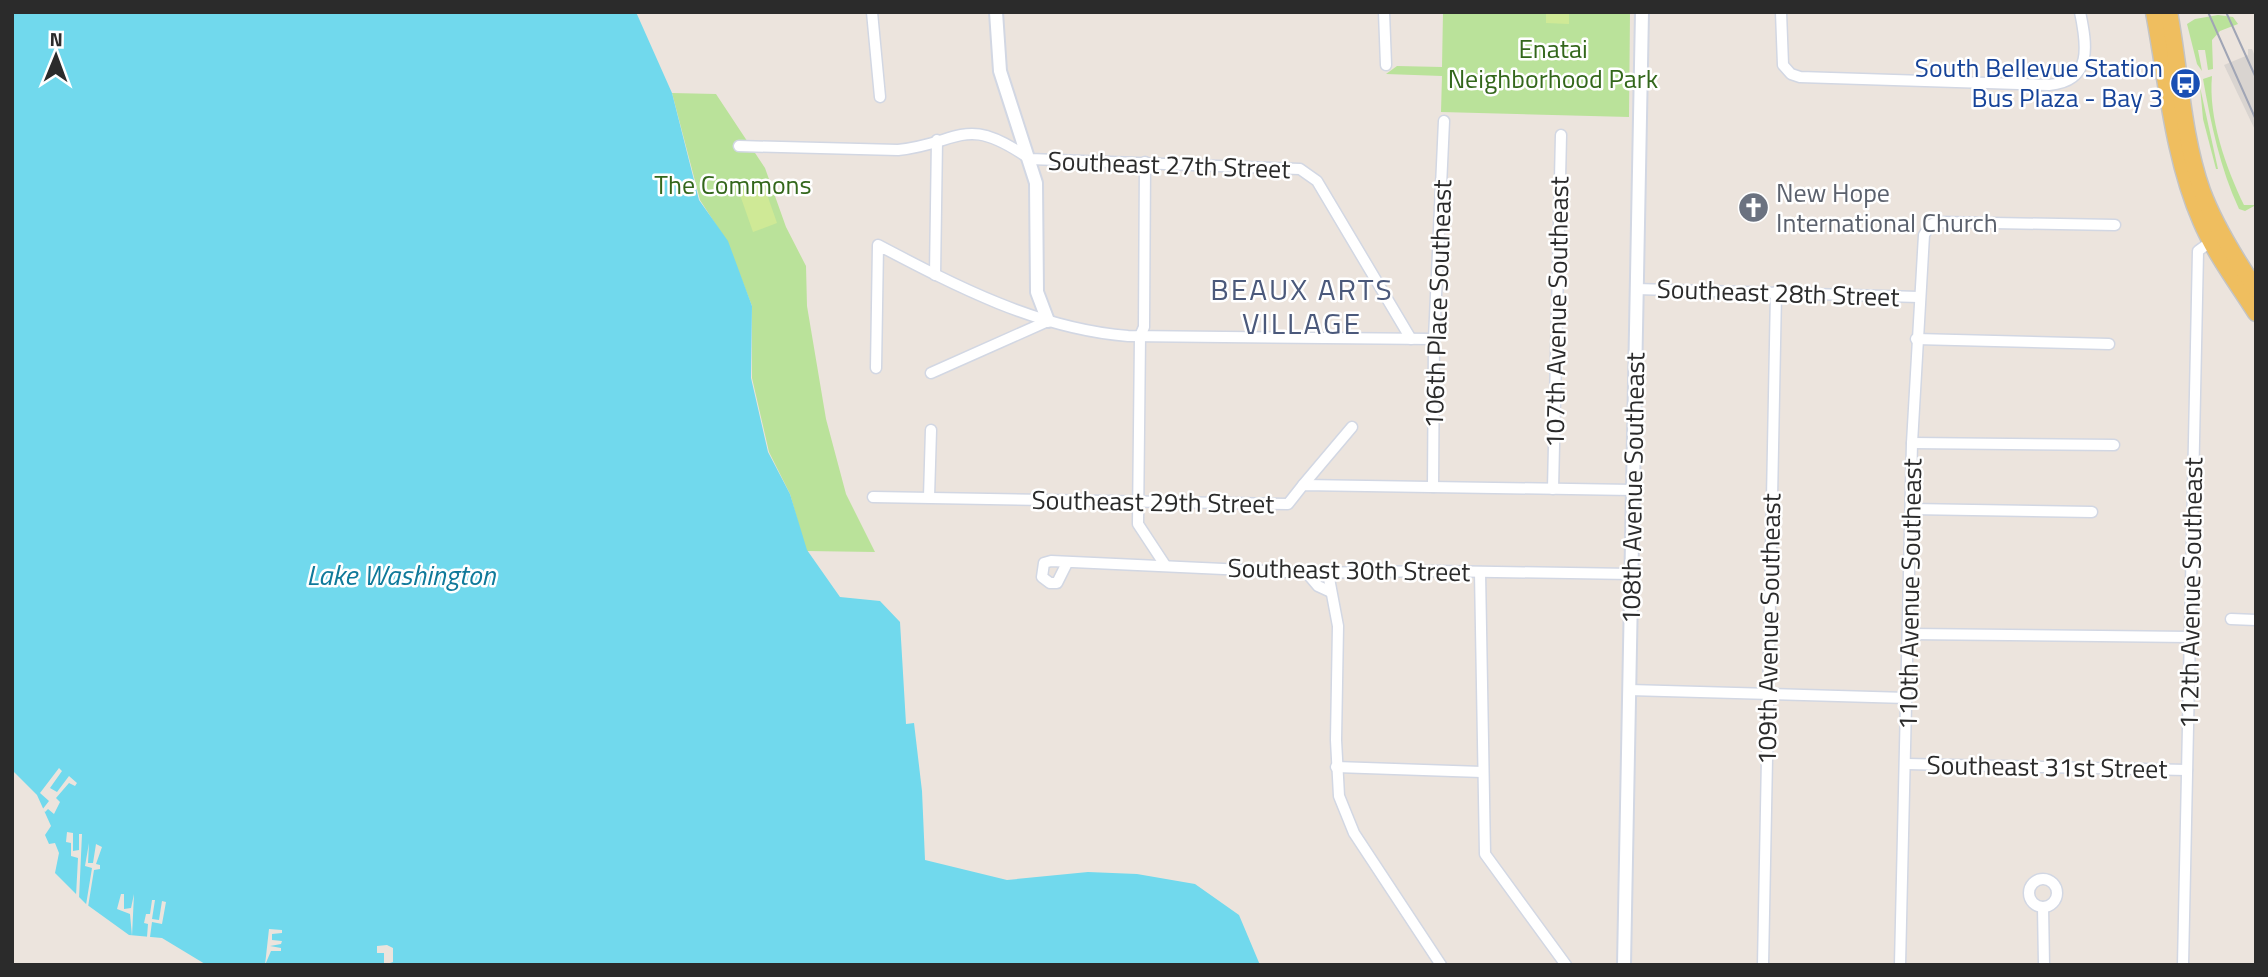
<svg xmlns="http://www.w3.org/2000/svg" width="2268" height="977" viewBox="0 0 2268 977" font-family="'Titillium Web',sans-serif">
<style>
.green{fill:#bae29a}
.pitch{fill:#cfe996}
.plaza{fill:#d9d4d0}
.water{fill:#71d9ed}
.pier{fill:#ece4dd}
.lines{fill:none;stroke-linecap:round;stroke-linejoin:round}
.minor-casing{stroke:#d2d7e3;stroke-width:13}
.tertiary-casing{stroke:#d2d7e3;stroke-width:16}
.primary-casing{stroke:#c4c4c4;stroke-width:19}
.minor{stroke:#fff;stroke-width:10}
.tertiary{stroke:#fff;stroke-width:12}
.primary{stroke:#efbe5f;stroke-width:16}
.tram{stroke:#a0a5b5;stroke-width:2}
.labels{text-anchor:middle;stroke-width:5;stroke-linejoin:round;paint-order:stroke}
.park-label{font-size:26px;fill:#33671b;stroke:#fff}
.transit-label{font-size:26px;fill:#164399;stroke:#fff;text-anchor:end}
.street-label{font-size:26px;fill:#2b2b2b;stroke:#fff}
.worship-label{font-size:26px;fill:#5b616d;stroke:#fff;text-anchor:start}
.water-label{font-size:28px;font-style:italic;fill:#0f799a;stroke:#fff}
.quarter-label{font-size:30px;letter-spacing:2px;fill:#4b597b;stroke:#fff}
</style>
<rect width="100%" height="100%" fill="#ece4dd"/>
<g class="green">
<path d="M 1443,12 L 1630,12 L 1629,117 L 1441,112 L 1442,76 L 1386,74 L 1397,66 L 1442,67 Z"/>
<path d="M 2218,15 L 2233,17 L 2238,24 L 2220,31 L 2212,40 L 2213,69 L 2208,70 L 2205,50 L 2198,50 L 2202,71 L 2197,64 L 2187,24 L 2195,19 Z"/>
<path d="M 2212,76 C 2208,117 2226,168 2244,205 L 2256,205 L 2245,211 L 2239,209 C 2220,168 2211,124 2203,79 Z"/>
<path d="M 2200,87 L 2218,169 L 2216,169 L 2203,119 Z"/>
<path d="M 672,93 L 716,94 L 765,168 L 786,227 L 806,266 L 807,306 L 826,419 L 846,494 L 875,552 L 806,551 L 790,494 L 769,452 L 752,378 L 752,306 L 727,242 L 700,200 Z"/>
</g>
<g class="pitch">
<path d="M 1546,12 L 1569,12 L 1569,24 L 1546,23 Z"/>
<path d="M 763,183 L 777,223 L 753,232 L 739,192 Z"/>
</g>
<path class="plaza" d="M 2248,49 L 2252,49 L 2256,59 L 2256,132 L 2224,65 L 2248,55 Z"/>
<path class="water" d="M 12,12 L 636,12 L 672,93 L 699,200 L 728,241 L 752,306 L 751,378 L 768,452 L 790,494 L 807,550 L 840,597 L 880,601 L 900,622 L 906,724 L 914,723 L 922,791 L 925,860 L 1007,880 L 1088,872 L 1137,874 L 1195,884 L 1239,915 L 1260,965 L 205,964 L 162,938 L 129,935 L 86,904 L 55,873 L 59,853 L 55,843 L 49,844 L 45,835 L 51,826 L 37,795 L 12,770 Z"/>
<g class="pier">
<path d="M 59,768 L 62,771 L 50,788 L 57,792 L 69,776 L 77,783 L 75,786 L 69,783 L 56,798 L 60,802 L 54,814 L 48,809 L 45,812 L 42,810 L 49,801 L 40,793 Z"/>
<path d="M 67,832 L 73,833 L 73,851 L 79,850 L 79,834 L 82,834 L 79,899 L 76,896 L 78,858 L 71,856 L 71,843 L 66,842 Z"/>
<path d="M 89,843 L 88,863 L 93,863 L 96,844 L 102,847 L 96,864 L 100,865 L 100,869 L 94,870 L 88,907 L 86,905 L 92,868 L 85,866 Z"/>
<path d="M 121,894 L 124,894 L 124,909 L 131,908 L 134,894 L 132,936 L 130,914 L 117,909 Z"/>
<path d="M 152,900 L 155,900 L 152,919 L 159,920 L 162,901 L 166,902 L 162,924 L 152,922 L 150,937 L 147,937 L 148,924 L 144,923 L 146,914 L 150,914 Z"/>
<path d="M 269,929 L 282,930 L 282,933 L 272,934 L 272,940 L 282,941 L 281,944 L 270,946 L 281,948 L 281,951 L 271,951 L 265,965 Z"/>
<path d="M 387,945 L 393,948 L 393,962 L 384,965 L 384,953 L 377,953 L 377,946 Z"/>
</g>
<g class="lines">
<defs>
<g id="minor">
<path d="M 872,12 L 880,97"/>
<path d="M 1384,12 L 1386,65"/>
<path d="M 1781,12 L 1783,65 L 1791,74 L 1800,77 L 2049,85 C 2093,81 2087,45 2080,12"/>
<path d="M 739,146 L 898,150 C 962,143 964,113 1030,159 L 1300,169 L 1317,181 L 1411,339"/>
<path d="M 1145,162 L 1144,327 L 1140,336 L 1138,524 L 1165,565"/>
<path d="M 935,275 L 937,140"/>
<path d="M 1636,289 L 1919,297"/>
<path d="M 1916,339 L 2109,344"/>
<path d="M 876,368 L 878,245 C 956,286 1038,329 1128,336 L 1434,339"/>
<path d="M 931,373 L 1048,321"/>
<path d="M 1912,443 L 2114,445"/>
<path d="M 1303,485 L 1352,427"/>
<path d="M 1433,487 L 1434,339 L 1444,121"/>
<path d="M 1553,489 L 1561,135"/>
<path d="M 873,497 L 1288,504 L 1303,485 L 1633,490"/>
<path d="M 929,497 L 931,430"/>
<path d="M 1911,509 L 2092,512"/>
<path d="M 1067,563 L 1057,583 L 1050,583 L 1042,577 L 1044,563 L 1051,561 L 1307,573 L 1436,571 L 1631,574"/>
<path d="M 1480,572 L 1485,854 L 1566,965"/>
<path d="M 1307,573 L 1318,586 L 1331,592"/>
<path d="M 1328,573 L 1338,626 L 1336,740 L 1339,796 L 1354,833 L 1441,965"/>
<path d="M 2231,619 L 2256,620"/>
<path d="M 1909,634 L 2190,637"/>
<path d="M 1629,690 L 1907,698"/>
<path d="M 1907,764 L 2187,770"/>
<path d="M 1336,767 L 1482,772"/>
<circle cx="2043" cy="893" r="14"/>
<path d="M 2043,907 L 2044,965"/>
<path d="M 1763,965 L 1776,292"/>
<path d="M 1900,965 L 1912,443 L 1924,235 L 1930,225 L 1938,222 L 2115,225"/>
<path d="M 2183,965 L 2198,251 L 2213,240"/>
</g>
<g id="tertiary">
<path d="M 996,12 L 1000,71 L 1036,183 L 1037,292 L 1048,321"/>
<path d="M 1624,965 L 1642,12"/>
</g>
<g id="primary">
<path d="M 2154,12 C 2167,81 2173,157 2201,221 C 2215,254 2237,283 2256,313"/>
<path d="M 2169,12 C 2180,71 2182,134 2202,191 C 2215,226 2235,258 2256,289"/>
</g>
</defs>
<use href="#minor" class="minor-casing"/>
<use href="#tertiary" class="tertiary-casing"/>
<use href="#primary" class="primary-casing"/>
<use href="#minor" class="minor"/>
<use href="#tertiary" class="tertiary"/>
<use href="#primary" class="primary"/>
<g class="tram">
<path d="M 2208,12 L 2256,120"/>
<path d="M 2226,12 L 2256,78"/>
</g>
</g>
<defs>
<symbol id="bus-disc" viewBox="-11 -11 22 22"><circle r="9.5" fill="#1a4fb4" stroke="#fff"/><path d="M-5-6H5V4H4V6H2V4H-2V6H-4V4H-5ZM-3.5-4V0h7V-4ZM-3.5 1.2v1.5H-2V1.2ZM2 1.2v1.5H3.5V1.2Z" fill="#fff"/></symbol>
<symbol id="church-disc" viewBox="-11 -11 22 22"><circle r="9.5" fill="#6b7280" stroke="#fff"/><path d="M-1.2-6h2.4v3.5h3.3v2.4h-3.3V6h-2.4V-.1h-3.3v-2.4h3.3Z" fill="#fff"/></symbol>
</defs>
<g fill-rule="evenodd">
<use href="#bus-disc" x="2168" y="66" width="35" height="35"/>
<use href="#church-disc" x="1736" y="190" width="35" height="35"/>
</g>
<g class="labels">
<g class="park-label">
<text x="1553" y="58">Enatai<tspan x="1553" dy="30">Neighborhood Park</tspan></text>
<text x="733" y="194">The Commons</text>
</g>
<g class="transit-label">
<text x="2163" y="77">South Bellevue Station<tspan x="2163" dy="30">Bus Plaza - Bay 3</tspan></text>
</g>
<g class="street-label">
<text transform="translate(1169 165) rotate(2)" y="9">Southeast 27th Street</text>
<text transform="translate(1778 293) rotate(2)" y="9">Southeast 28th Street</text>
<text transform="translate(1438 304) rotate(-88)" y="9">106th Place Southeast</text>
<text transform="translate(1557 312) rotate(-89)" y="9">107th Avenue Southeast</text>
<text transform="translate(1633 488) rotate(-89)" y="9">108th Avenue Southeast</text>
<text transform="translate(1153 502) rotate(1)" y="9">Southeast 29th Street</text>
<text transform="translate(1349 570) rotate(1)" y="9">Southeast 30th Street</text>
<text transform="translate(2191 593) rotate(-89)" y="9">112th Avenue Southeast</text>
<text transform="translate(1910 594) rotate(-89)" y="9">110th Avenue Southeast</text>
<text transform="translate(1769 629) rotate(-89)" y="9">109th Avenue Southeast</text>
<text transform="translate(2047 767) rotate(1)" y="9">Southeast 31st Street</text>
</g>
<g class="worship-label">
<text x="1776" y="202">New Hope<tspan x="1776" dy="30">International Church</tspan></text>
</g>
<g class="water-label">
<text x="401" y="585">Lake Washington</text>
</g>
<g class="quarter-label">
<text x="1302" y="300">BEAUX ARTS<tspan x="1302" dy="34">VILLAGE</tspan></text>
</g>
</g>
<rect width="2268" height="977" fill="none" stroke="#2b2b2b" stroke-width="28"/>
<g transform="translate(56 56) rotate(1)" stroke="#ffffff" stroke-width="5" paint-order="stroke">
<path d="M0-5L12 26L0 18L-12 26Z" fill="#2b2b2b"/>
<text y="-10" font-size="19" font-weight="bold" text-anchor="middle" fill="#2b2b2b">N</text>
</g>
</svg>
